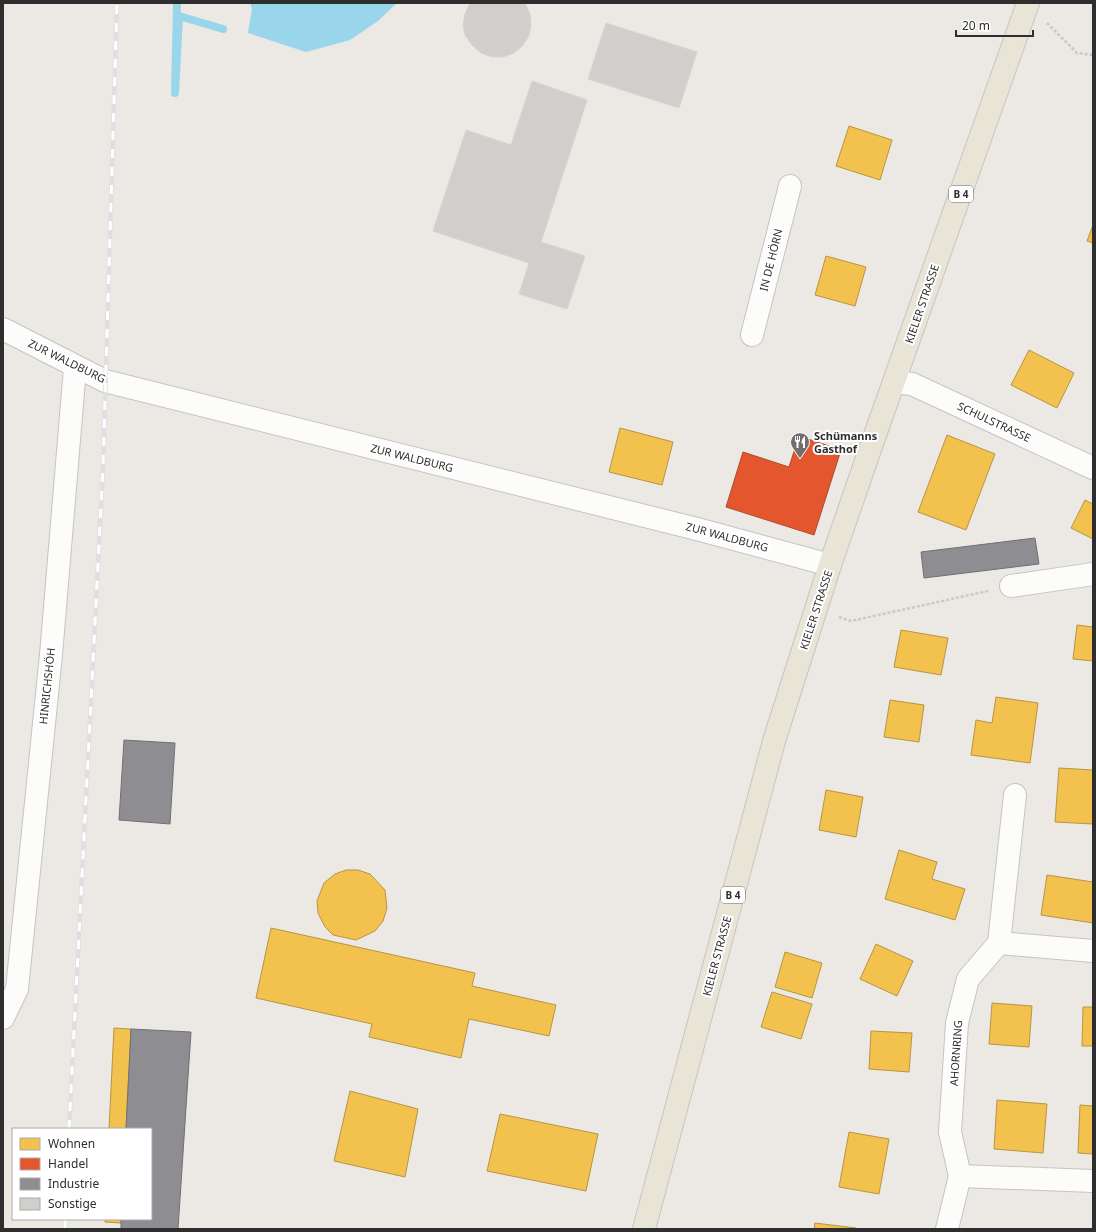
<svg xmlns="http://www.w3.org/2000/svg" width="1096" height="1232" viewBox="0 0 1096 1232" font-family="'Noto Sans',sans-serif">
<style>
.water{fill:#99d6ec}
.homes{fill:#f2c14e;stroke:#b79544}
.shops{fill:#e4572e;stroke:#ad4b2e}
.industry{fill:#8d8d92;stroke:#707074}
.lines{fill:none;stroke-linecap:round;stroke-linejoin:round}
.stream{stroke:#99d6ec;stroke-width:8}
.building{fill:#d1cecb;stroke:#d7d4d0}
.minor-casing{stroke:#c5c4c5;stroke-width:24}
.tertiary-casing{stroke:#c5c4c5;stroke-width:24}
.primary-casing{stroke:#c6c5c4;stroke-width:24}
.path{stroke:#c9c9c8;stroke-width:2.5;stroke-dasharray:3 2;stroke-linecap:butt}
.minor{stroke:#fcfcfb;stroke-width:22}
.tertiary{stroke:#fcfcfb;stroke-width:22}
.primary{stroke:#e8e4d6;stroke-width:22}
.rail-casing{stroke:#dfdfe1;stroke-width:4.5}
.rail{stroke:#fff;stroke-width:3;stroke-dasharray:9;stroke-linecap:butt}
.labels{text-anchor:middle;stroke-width:4;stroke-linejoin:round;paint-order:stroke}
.shield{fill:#fff;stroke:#6d6d6d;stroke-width:1}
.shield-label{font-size:10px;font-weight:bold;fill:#2e2e2e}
.street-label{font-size:11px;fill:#2e2e2e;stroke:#fff}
.poi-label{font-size:11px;font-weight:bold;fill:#2e2e2e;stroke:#fff;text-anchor:start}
</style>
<rect width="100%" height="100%" fill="#ece8e4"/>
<path class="water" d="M 250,3 L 397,3 L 378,21 L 350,40 L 306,52 L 248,33 L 252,9 Z"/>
<g class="homes">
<path d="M 849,126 L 892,140 L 880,180 L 836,166 Z"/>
<path d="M 1093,225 L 1093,243 L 1087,241 Z"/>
<path d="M 826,256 L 866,267 L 855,306 L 815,295 Z"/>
<path d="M 1029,350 L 1074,373 L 1057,408 L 1011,385 Z"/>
<path d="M 620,428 L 673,442 L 662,485 L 609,472 Z"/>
<path d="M 947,435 L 995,454 L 966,530 L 918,512 Z"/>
<path d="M 1085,500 L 1093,504 L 1093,539 L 1071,528 Z"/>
<path d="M 1077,625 L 1093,627 L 1093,661 L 1073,659 Z"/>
<path d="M 901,630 L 948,638 L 941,675 L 894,667 Z"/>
<path d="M 996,697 L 1038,703 L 1030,763 L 971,755 L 976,720 L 992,723 Z"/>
<path d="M 890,700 L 924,705 L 919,742 L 884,737 Z"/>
<path d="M 1059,768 L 1093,770 L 1093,824 L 1055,822 Z"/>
<path d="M 826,790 L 863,797 L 856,837 L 819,830 Z"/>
<path d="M 899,850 L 937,862 L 932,879 L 965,889 L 955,920 L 885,899 Z"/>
<path d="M 346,870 L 358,870 L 370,874 L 385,890 L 387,908 L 383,921 L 375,931 L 356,940 L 333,935 L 325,927 L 318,913 L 317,901 L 324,883 L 335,874 Z"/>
<path d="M 1047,875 L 1093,882 L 1093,923 L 1041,915 Z"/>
<path d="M 271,928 L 475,973 L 472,986 L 556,1005 L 549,1036 L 469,1019 L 461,1058 L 369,1037 L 372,1024 L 256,998 Z"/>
<path d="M 876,944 L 913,961 L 897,996 L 860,979 Z"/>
<path d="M 785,952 L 822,963 L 812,998 L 775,987 Z"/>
<path d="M 772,992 L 812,1004 L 801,1039 L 761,1027 Z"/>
<path d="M 992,1003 L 1032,1006 L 1029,1047 L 989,1044 Z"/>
<path d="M 1083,1007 L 1093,1007 L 1093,1046 L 1082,1046 Z"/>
<path d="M 114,1028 L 131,1029 L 126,1129 L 109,1129 Z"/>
<path d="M 871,1031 L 912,1033 L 909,1072 L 869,1069 Z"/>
<path d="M 350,1091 L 418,1109 L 405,1177 L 334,1161 Z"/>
<path d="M 997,1100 L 1047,1104 L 1043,1153 L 994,1149 Z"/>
<path d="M 1080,1105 L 1093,1106 L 1093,1154 L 1078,1153 Z"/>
<path d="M 500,1114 L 598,1134 L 586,1191 L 487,1171 Z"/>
<path d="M 849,1132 L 889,1139 L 879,1194 L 839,1187 Z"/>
<path d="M 105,1219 L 121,1219 L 121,1223 L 105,1222 Z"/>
<path d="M 815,1223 L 856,1228 L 856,1229 L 814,1229 Z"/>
</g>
<path class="shops" d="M 799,436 L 841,450 L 814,535 L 726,507 L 743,452 L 789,467 Z"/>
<g class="industry">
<path d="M 1035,538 L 1039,564 L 924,578 L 921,552 Z"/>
<path d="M 124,740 L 175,743 L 170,824 L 119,820 Z"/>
<path d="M 131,1029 L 191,1032 L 178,1229 L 121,1229 L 121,1219 L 151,1219 L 151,1129 L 126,1129 Z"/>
</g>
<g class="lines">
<path class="stream" d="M 177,3 L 175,93 L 179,16 L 223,29"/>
</g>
<g class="building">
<path d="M 470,3 L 525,3 L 530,14 L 531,24 L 529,36 L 522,46 L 514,53 L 503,57 L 492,57 L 481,53 L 472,45 L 465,35 L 463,25 L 465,14 Z"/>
<path d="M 606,23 L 697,52 L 679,108 L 588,79 Z"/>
<path d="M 532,81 L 587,100 L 541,242 L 585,256 L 567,309 L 519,294 L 529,263 L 433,231 L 466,130 L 511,145 Z"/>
</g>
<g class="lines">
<defs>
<g id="minor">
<path d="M 3,329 L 105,381 L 697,529 L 830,565"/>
<path d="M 752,335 L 790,186"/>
<path d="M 1011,586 L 1093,574"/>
<path d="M 1015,795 L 999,943 L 968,979 L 957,1023 L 950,1132 L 960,1176 L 1093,1181"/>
<path d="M 999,943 L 1093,951"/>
<path d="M 3,1018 L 17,989 L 51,655 L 75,368"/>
<path d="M 947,1229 L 960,1176"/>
</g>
<path id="tertiary" d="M 894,382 L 912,384 L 1093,468"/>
<path id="primary" d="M 644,1229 L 774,741 L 830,565 L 875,435 L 1028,3"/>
</defs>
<use href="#minor" class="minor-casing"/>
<use href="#tertiary" class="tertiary-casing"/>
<use href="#primary" class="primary-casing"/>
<g class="path">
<path d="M 1047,23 L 1077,53 L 1093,55"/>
<path d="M 839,617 L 851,621 L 988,591"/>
</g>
<use href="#minor" class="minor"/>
<use href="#tertiary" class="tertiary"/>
<use href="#primary" class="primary"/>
<defs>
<g id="rail">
<path d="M 69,1129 L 103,467 L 117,3"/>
<path d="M 65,1229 L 65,1219"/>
</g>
</defs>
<use href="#rail" class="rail-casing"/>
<use href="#rail" class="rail"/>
</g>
<defs>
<symbol id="restaurant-pin" viewBox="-11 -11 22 30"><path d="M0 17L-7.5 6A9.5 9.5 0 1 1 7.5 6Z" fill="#706f6e" stroke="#fff"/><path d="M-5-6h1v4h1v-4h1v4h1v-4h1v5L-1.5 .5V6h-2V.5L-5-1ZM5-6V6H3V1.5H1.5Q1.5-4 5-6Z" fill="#fff"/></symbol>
</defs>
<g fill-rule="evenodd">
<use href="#restaurant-pin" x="789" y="431" width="22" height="30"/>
</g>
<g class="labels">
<g class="shield">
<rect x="949" y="186" width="24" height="16" rx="3"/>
<rect x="721" y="887" width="24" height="16" rx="3"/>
</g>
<g class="shield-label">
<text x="961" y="198">B 4</text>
<text x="733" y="899">B 4</text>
</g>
<g class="street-label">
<text transform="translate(771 260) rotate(-76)" y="4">IN DE HÖRN</text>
<text transform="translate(922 304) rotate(-71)" y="4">KIELER STRASSE</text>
<text transform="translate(67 361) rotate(26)" y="4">ZUR WALDBURG</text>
<text transform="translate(994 422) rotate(25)" y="4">SCHULSTRASSE</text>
<text transform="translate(412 458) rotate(14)" y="4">ZUR WALDBURG</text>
<text transform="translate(727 537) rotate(15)" y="4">ZUR WALDBURG</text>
<text transform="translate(816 610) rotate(-72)" y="4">KIELER STRASSE</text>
<text transform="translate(47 686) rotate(-84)" y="4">HINRICHSHÖH</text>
<text transform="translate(717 956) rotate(-75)" y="4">KIELER STRASSE</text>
<text transform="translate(956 1053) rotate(-86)" y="4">AHORNRING</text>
</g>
<g class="poi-label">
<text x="814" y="440">Schümanns<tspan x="814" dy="13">Gasthof</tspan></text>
</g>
</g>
<rect width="1096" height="1232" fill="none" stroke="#2e2e2e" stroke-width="8"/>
<rect x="12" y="1128" width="140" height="92" fill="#ffffff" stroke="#ababab"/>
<rect x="20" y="1138" width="20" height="12" fill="#f2c14e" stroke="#ababab"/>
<text x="48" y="1148" font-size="12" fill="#2e2e2e">Wohnen</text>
<rect x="20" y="1158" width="20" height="12" fill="#e4572e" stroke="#ababab"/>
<text x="48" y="1168" font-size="12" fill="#2e2e2e">Handel</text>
<rect x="20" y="1178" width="20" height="12" fill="#8d8d92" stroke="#ababab"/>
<text x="48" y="1188" font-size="12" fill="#2e2e2e">Industrie</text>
<rect x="20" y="1198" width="20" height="12" fill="#d1cecb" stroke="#ababab"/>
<text x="48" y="1208" font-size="12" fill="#2e2e2e">Sonstige</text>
<path d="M956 30v6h77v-6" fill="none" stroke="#2e2e2e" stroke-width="2"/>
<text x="962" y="30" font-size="12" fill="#2e2e2e" stroke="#ffffff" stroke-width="3" paint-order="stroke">20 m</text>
</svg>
